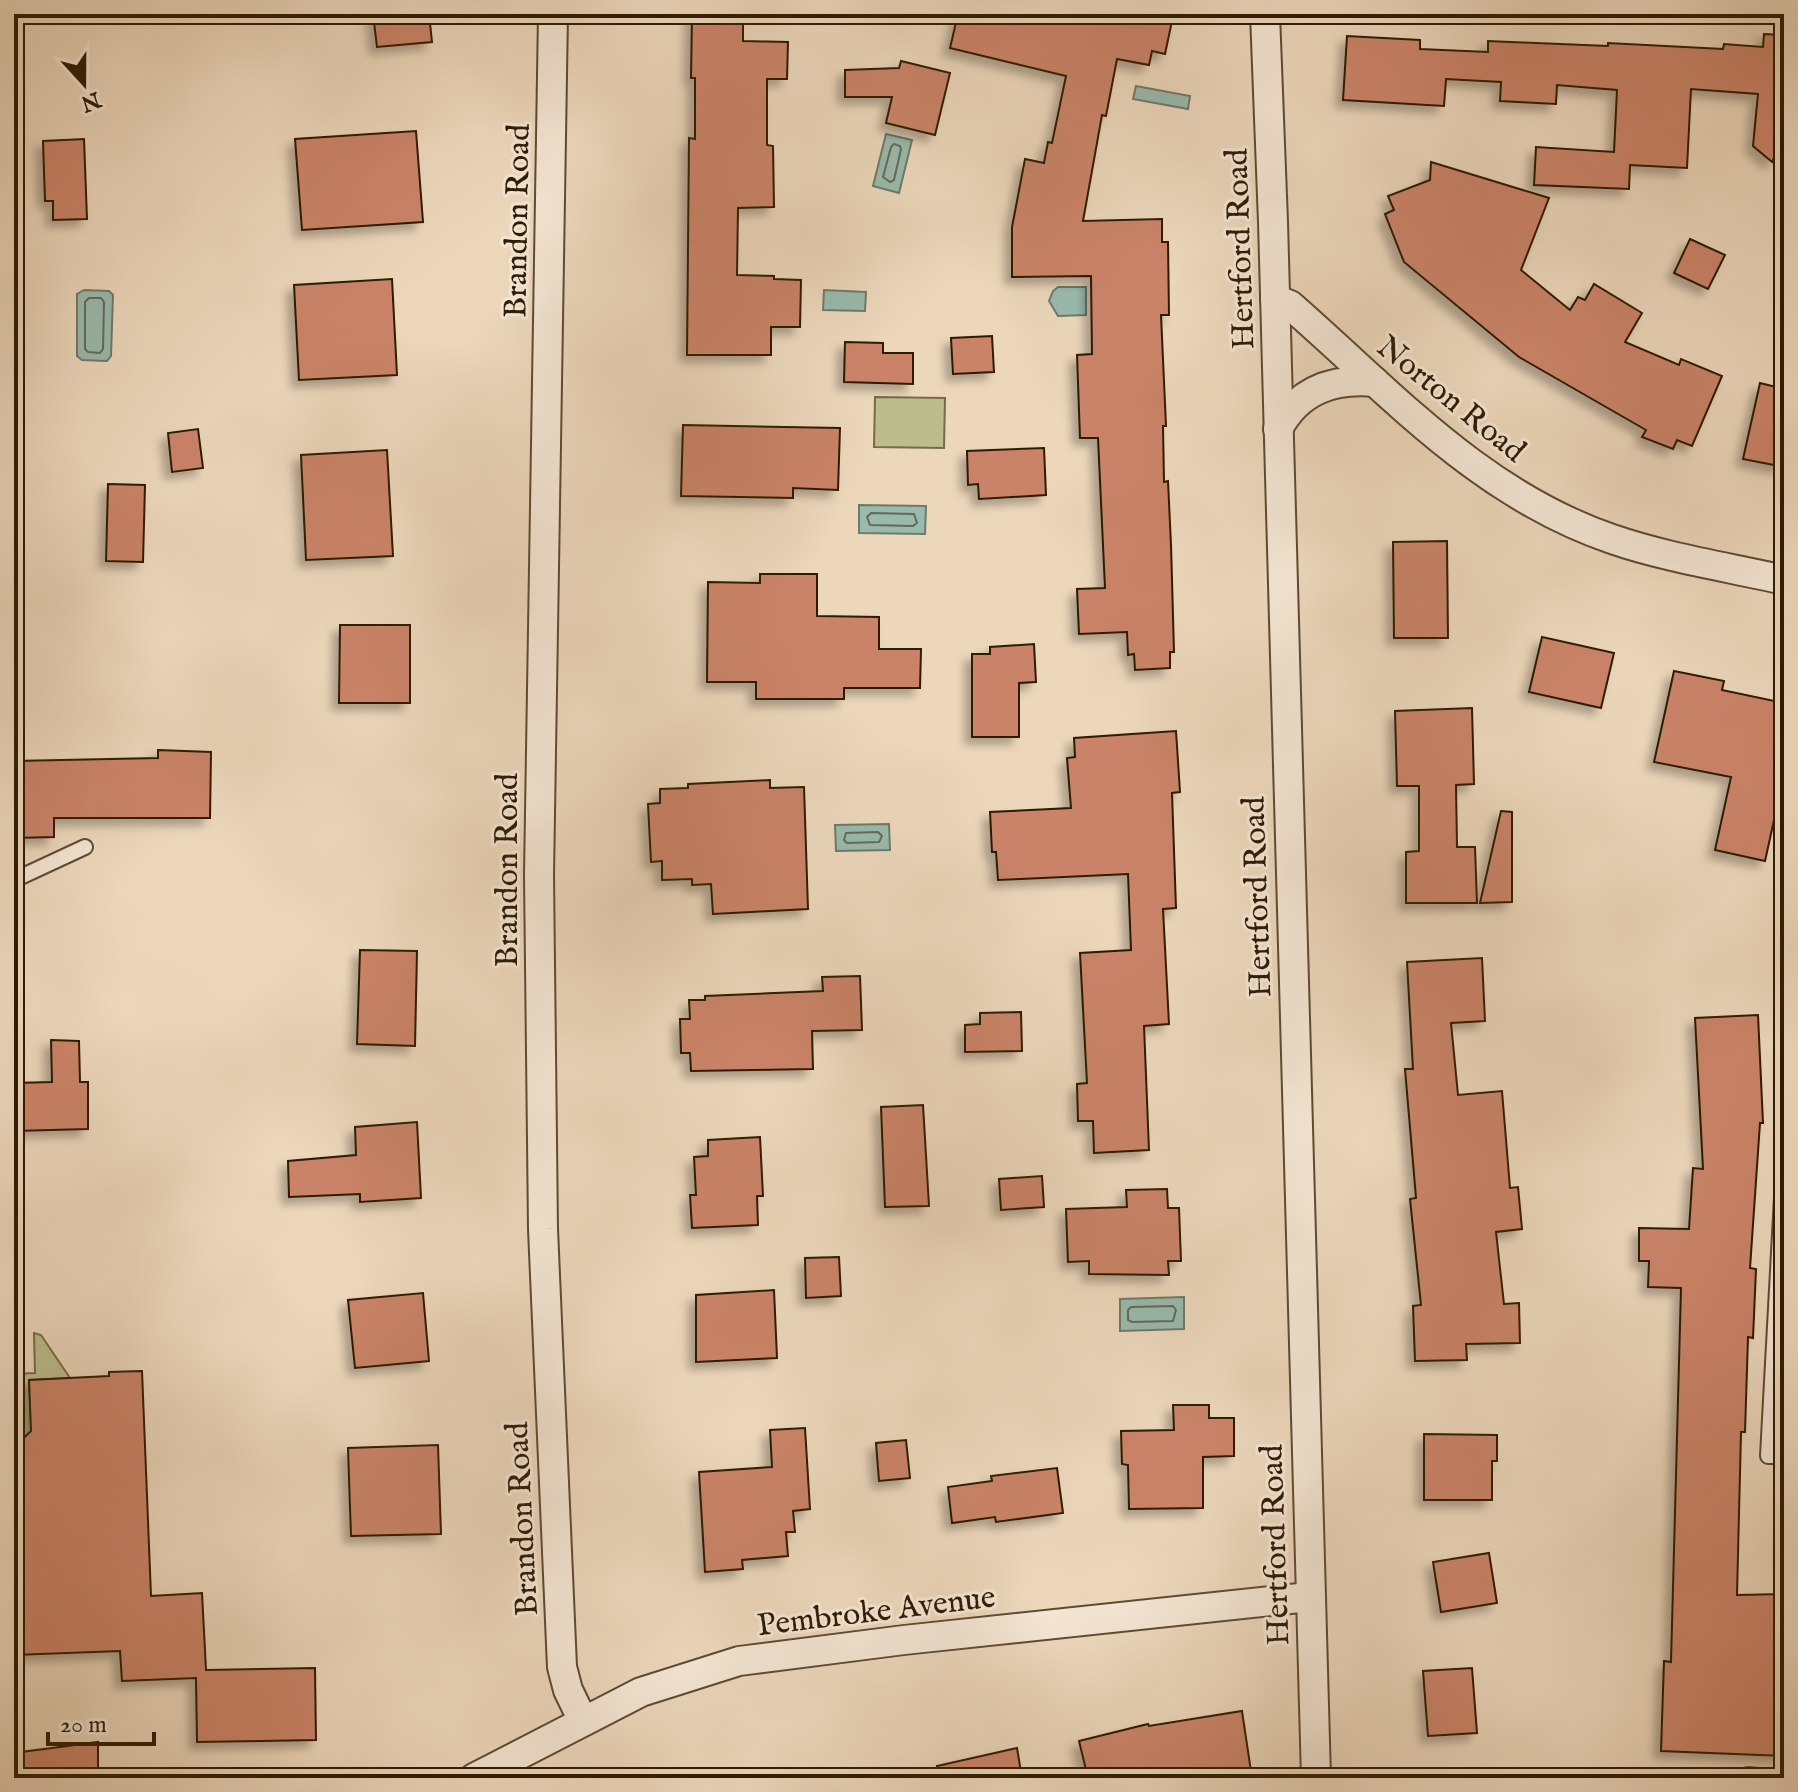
<svg xmlns="http://www.w3.org/2000/svg" width="1798" height="1792" viewBox="0 0 1798 1792" font-family="'IM FELL English',serif">
<style>
.green{fill:#bcbd8d;stroke:#756c48;stroke-width:2}
.water{fill:#99baae;stroke:#6e7a6a;stroke-width:2}
.lines{fill:none;stroke-linecap:round;stroke-linejoin:round}
.shore{stroke:#646a59;stroke-width:2}
.building{fill:#ca8367;stroke:#2e1b04;stroke-width:2;filter:url(#shadow)}
.service-casing{stroke:#5e4a32;stroke-width:18}
.minor-casing{stroke:#5e4a32;stroke-width:32}
.service{stroke:#f3e5d3;stroke-width:14}
.minor{stroke:#f3e5d3;stroke-width:28}
.labels{text-anchor:middle;stroke-width:6;stroke-linejoin:round;paint-order:stroke}
.street-label{font-size:32px;fill:#2e1b04;stroke:#f3e5d3}
</style>
<defs>
<filter id="shadow"><feDropShadow dx="-7" dy="7" stdDeviation="4" flood-color="#0004"/></filter>
</defs>
<rect width="100%" height="100%" fill="#ecd7bb"/>
<filter id="stains"><feTurbulence type="fractalNoise" baseFrequency=".0025" numOctaves="4"/><feColorMatrix values="0 0 0 0 .2 0 0 0 0 .09 0 0 0 0 .02 0 0 0 .5 -.17"/></filter>
<radialGradient id="worn" r=".72"><stop offset=".6" stop-color="#630" stop-opacity="0"/><stop offset="1" stop-color="#630" stop-opacity=".3"/></radialGradient>
<g class="green">
<path d="M 875,397 L 945,398 L 944,448 L 874,447 Z"/>
<path d="M 34,1333 L 41,1335 L 70,1378 L 29,1380 L 32,1444 L 14,1447 L 14,1374 L 35,1373 Z"/>
</g>
<g class="water">
<path d="M 1136,86 L 1190,96 L 1188,109 L 1133,99 Z"/>
<path d="M 886,134 L 912,140 L 899,193 L 873,186 Z"/>
<path d="M 1058,287 L 1086,287 L 1086,315 L 1058,316 L 1049,301 L 1053,291 Z"/>
<path d="M 84,290 L 109,291 L 113,295 L 111,356 L 107,361 L 82,360 L 77,356 L 77,294 Z"/>
<path d="M 824,290 L 866,292 L 865,311 L 823,310 Z"/>
<path d="M 859,505 L 926,506 L 925,534 L 859,533 Z"/>
<path d="M 889,824 L 890,850 L 836,851 L 835,825 Z"/>
<path d="M 1184,1297 L 1184,1329 L 1120,1331 L 1120,1299 Z"/>
</g>
<g class="lines">
<g class="shore">
<path d="M 894,144 L 900,146 L 901,149 L 894,180 L 890,182 L 883,177 L 891,147 Z"/>
<path d="M 89,298 L 101,298 L 104,302 L 103,349 L 100,353 L 88,352 L 85,349 L 85,302 Z"/>
<path d="M 871,513 L 914,514 L 917,523 L 913,526 L 870,525 L 867,517 Z"/>
<path d="M 878,832 L 882,836 L 879,842 L 847,843 L 844,840 L 846,833 Z"/>
<path d="M 1173,1306 L 1176,1310 L 1173,1321 L 1132,1322 L 1128,1320 L 1128,1310 L 1131,1307 Z"/>
</g>
</g>
<g class="building">
<path d="M 373,14 L 429,14 L 432,42 L 377,47 Z"/>
<path d="M 692,14 L 737,14 L 737,19 L 743,19 L 743,41 L 788,42 L 787,79 L 767,79 L 767,145 L 773,146 L 774,207 L 738,208 L 737,275 L 774,276 L 774,279 L 801,280 L 800,327 L 771,327 L 771,355 L 687,355 L 689,138 L 695,139 L 695,78 L 691,78 Z"/>
<path d="M 958,14 L 1136,14 L 1172,21 L 1165,54 L 1152,51 L 1149,65 L 1117,59 L 1106,116 L 1102,115 L 1083,221 L 1162,219 L 1162,242 L 1168,242 L 1169,315 L 1161,315 L 1166,426 L 1163,426 L 1164,482 L 1168,481 L 1171,545 L 1174,652 L 1170,652 L 1170,668 L 1135,670 L 1134,654 L 1128,655 L 1127,632 L 1079,634 L 1077,589 L 1105,588 L 1098,438 L 1080,438 L 1077,355 L 1092,354 L 1091,276 L 1012,277 L 1012,227 L 1025,159 L 1044,163 L 1048,142 L 1052,143 L 1066,76 L 950,48 Z"/>
<path d="M 1764,34 L 1784,35 L 1784,138 L 1772,162 L 1753,146 L 1758,94 L 1691,89 L 1687,168 L 1630,165 L 1629,189 L 1534,185 L 1536,147 L 1614,152 L 1617,90 L 1557,85 L 1556,104 L 1500,101 L 1501,82 L 1446,79 L 1444,106 L 1343,100 L 1347,36 L 1420,40 L 1420,49 L 1488,52 L 1488,41 L 1608,46 L 1608,43 L 1723,49 L 1724,44 L 1763,47 Z"/>
<path d="M 901,61 L 950,73 L 935,135 L 886,123 L 892,97 L 845,97 L 845,70 L 899,68 Z"/>
<path d="M 416,131 L 423,222 L 302,230 L 295,139 Z"/>
<path d="M 84,139 L 87,219 L 53,220 L 53,201 L 45,201 L 43,141 Z"/>
<path d="M 1431,162 L 1549,198 L 1521,270 L 1570,310 L 1578,297 L 1585,300 L 1594,284 L 1642,313 L 1625,342 L 1679,365 L 1681,359 L 1722,376 L 1692,446 L 1677,440 L 1673,449 L 1642,437 L 1646,430 L 1519,357 L 1404,262 L 1385,214 L 1394,210 L 1388,196 L 1430,180 Z"/>
<path d="M 1690,239 L 1725,255 L 1708,289 L 1674,273 Z"/>
<path d="M 392,279 L 397,375 L 299,380 L 294,285 Z"/>
<path d="M 992,336 L 994,372 L 953,374 L 951,338 Z"/>
<path d="M 845,342 L 883,343 L 883,353 L 913,353 L 913,384 L 844,382 Z"/>
<path d="M 1760,383 L 1784,389 L 1784,467 L 1743,459 Z"/>
<path d="M 683,425 L 840,428 L 838,490 L 793,488 L 793,498 L 681,496 Z"/>
<path d="M 198,429 L 203,468 L 172,472 L 168,433 Z"/>
<path d="M 1044,448 L 1046,495 L 979,499 L 978,484 L 968,485 L 967,451 Z"/>
<path d="M 387,450 L 393,556 L 306,560 L 301,455 Z"/>
<path d="M 108,484 L 145,485 L 143,562 L 106,561 Z"/>
<path d="M 1447,541 L 1448,638 L 1394,638 L 1393,542 Z"/>
<path d="M 760,574 L 817,574 L 817,616 L 879,617 L 879,649 L 921,649 L 920,688 L 844,688 L 844,699 L 756,699 L 756,682 L 707,682 L 708,582 L 760,583 Z"/>
<path d="M 340,625 L 410,625 L 410,703 L 339,703 Z"/>
<path d="M 1542,637 L 1614,653 L 1601,708 L 1529,692 Z"/>
<path d="M 1034,644 L 1036,682 L 1019,683 L 1019,737 L 972,737 L 972,654 L 990,654 L 990,647 Z"/>
<path d="M 1674,671 L 1724,681 L 1722,690 L 1784,703 L 1784,775 L 1765,861 L 1715,850 L 1731,777 L 1654,762 Z"/>
<path d="M 1472,708 L 1474,784 L 1456,785 L 1457,847 L 1475,847 L 1477,903 L 1406,903 L 1406,852 L 1419,851 L 1419,786 L 1397,786 L 1395,711 Z"/>
<path d="M 1176,731 L 1180,792 L 1172,793 L 1176,908 L 1163,909 L 1169,1024 L 1144,1026 L 1149,1150 L 1094,1153 L 1093,1121 L 1078,1121 L 1077,1084 L 1087,1083 L 1080,953 L 1131,950 L 1128,874 L 998,880 L 996,852 L 992,852 L 990,812 L 1071,808 L 1067,758 L 1075,757 L 1074,738 Z"/>
<path d="M 158,750 L 211,752 L 210,818 L 54,818 L 54,837 L 14,838 L 14,761 L 158,758 Z"/>
<path d="M 770,780 L 770,788 L 804,787 L 808,909 L 713,914 L 711,884 L 692,885 L 692,879 L 662,880 L 662,861 L 651,862 L 648,804 L 660,803 L 660,789 L 688,788 L 688,784 Z"/>
<path d="M 1501,811 L 1512,812 L 1512,902 L 1480,903 Z"/>
<path d="M 360,950 L 417,951 L 415,1046 L 357,1044 Z"/>
<path d="M 1482,958 L 1485,1021 L 1451,1023 L 1458,1095 L 1502,1091 L 1510,1188 L 1518,1187 L 1522,1229 L 1496,1232 L 1504,1304 L 1519,1303 L 1520,1343 L 1466,1344 L 1467,1360 L 1415,1361 L 1413,1306 L 1421,1305 L 1410,1199 L 1416,1198 L 1405,1069 L 1413,1069 L 1407,962 Z"/>
<path d="M 860,976 L 862,1030 L 812,1031 L 813,1069 L 691,1071 L 690,1053 L 681,1053 L 680,1019 L 690,1019 L 689,1000 L 705,1000 L 705,996 L 823,991 L 822,977 Z"/>
<path d="M 1021,1012 L 1022,1051 L 965,1052 L 965,1025 L 980,1024 L 980,1013 Z"/>
<path d="M 1758,1015 L 1763,1123 L 1760,1123 L 1750,1268 L 1756,1269 L 1753,1338 L 1748,1337 L 1745,1432 L 1741,1432 L 1737,1595 L 1784,1594 L 1784,1756 L 1661,1751 L 1664,1661 L 1671,1662 L 1681,1288 L 1648,1287 L 1649,1261 L 1639,1261 L 1639,1228 L 1689,1229 L 1693,1168 L 1703,1169 L 1695,1018 Z"/>
<path d="M 51,1040 L 79,1041 L 80,1082 L 88,1082 L 88,1129 L 14,1131 L 14,1083 L 52,1082 Z"/>
<path d="M 923,1105 L 929,1206 L 885,1207 L 881,1107 Z"/>
<path d="M 417,1122 L 421,1198 L 360,1202 L 360,1194 L 289,1197 L 288,1161 L 356,1155 L 355,1127 Z"/>
<path d="M 760,1137 L 763,1196 L 757,1196 L 758,1225 L 692,1228 L 690,1195 L 696,1195 L 694,1157 L 708,1156 L 708,1140 Z"/>
<path d="M 1042,1176 L 1044,1207 L 1001,1210 L 999,1179 Z"/>
<path d="M 1167,1189 L 1168,1208 L 1179,1208 L 1181,1261 L 1168,1261 L 1169,1275 L 1089,1274 L 1089,1261 L 1068,1262 L 1066,1209 L 1127,1207 L 1126,1190 Z"/>
<path d="M 839,1257 L 841,1296 L 806,1298 L 805,1258 Z"/>
<path d="M 774,1290 L 777,1358 L 696,1362 L 696,1295 Z"/>
<path d="M 423,1293 L 429,1361 L 355,1368 L 348,1300 Z"/>
<path d="M 142,1371 L 151,1596 L 202,1593 L 206,1670 L 315,1668 L 316,1740 L 197,1742 L 196,1678 L 122,1681 L 120,1651 L 14,1655 L 14,1447 L 31,1431 L 29,1380 L 109,1376 L 109,1372 Z"/>
<path d="M 1173,1405 L 1209,1405 L 1209,1418 L 1234,1418 L 1234,1456 L 1203,1457 L 1203,1508 L 1129,1509 L 1128,1465 L 1122,1464 L 1121,1431 L 1174,1430 Z"/>
<path d="M 805,1428 L 810,1509 L 793,1511 L 795,1532 L 786,1532 L 788,1556 L 742,1560 L 743,1569 L 705,1572 L 699,1472 L 772,1467 L 770,1430 Z"/>
<path d="M 1424,1434 L 1497,1435 L 1497,1461 L 1492,1461 L 1492,1500 L 1424,1500 Z"/>
<path d="M 906,1440 L 910,1478 L 879,1481 L 876,1443 Z"/>
<path d="M 438,1445 L 441,1534 L 351,1536 L 348,1448 Z"/>
<path d="M 1057,1468 L 1063,1513 L 996,1522 L 995,1517 L 952,1523 L 948,1487 L 992,1481 L 991,1476 Z"/>
<path d="M 1489,1553 L 1497,1603 L 1441,1612 L 1433,1562 Z"/>
<path d="M 1472,1668 L 1477,1733 L 1428,1736 L 1423,1671 Z"/>
<path d="M 1242,1711 L 1252,1778 L 1088,1778 L 1079,1741 L 1148,1724 L 1149,1726 Z"/>
<path d="M 98,1742 L 98,1778 L 14,1778 L 14,1753 Z"/>
<path d="M 1017,1748 L 1022,1778 L 939,1778 L 937,1766 Z"/>
</g>
<g class="lines">
<defs>
<g id="service">
<path d="M 14,880 L 85,847"/>
<path d="M 1784,1160 L 1768,1456 L 1784,1456"/>
<path d="M 1748,1775 L 1783,1778"/>
</g>
<g id="minor">
<path d="M 553,14 L 539,875 L 543,1229 L 562,1667 L 568,1690 L 583,1721"/>
<path d="M 1265,14 L 1273,222 L 1316,1778"/>
<path d="M 1275,299 L 1290,305 C 1392,394 1480,494 1612,539 C 1667,558 1727,567 1784,580"/>
<path d="M 1278,429 C 1298,391 1332,378 1375,382"/>
<path d="M 474,1778 L 641,1692 L 739,1661 L 904,1640 L 1309,1597"/>
</g>
</defs>
<use href="#service" class="service-casing"/>
<use href="#minor" class="minor-casing"/>
<use href="#service" class="service"/>
<use href="#minor" class="minor"/>
</g>
<g class="labels">
<g class="street-label">
<text transform="translate(516 221) rotate(-89)" y="11">Brandon Road</text>
<text transform="translate(1239 249) rotate(-92)" y="11">Hertford Road</text>
<text transform="translate(1452 398) rotate(39)" y="11">Norton Road</text>
<text transform="translate(506 870) rotate(-90)" y="11">Brandon Road</text>
<text transform="translate(1256 897) rotate(-92)" y="11">Hertford Road</text>
<text transform="translate(521 1519) rotate(-93)" y="11">Brandon Road</text>
<text transform="translate(1274 1545) rotate(-92)" y="11">Hertford Road</text>
<text transform="translate(876 1610) rotate(-7)" y="11">Pembroke Avenue</text>
</g>
</g>
<rect width="1798" height="1792" fill="none" stroke="#ecd7bb" stroke-width="48"/>
<rect x="16" y="16" width="1766" height="1760" fill="none" stroke="#2e1b04" stroke-width="4"/>
<rect x="24" y="24" width="1750" height="1744" fill="none" stroke="#2e1b04" stroke-width="2"/>
<g transform="translate(84 84) rotate(159)" stroke="#f3e5d3" stroke-width="6" paint-order="stroke">
<path d="M0-6L14 30L0 20L-14 30Z" fill="#2e1b04"/>
<text y="-12" font-size="22" font-weight="bold" text-anchor="middle" fill="#2e1b04">N</text>
</g>
<path d="M48 1732v12h106v-12" fill="none" stroke="#2e1b04" stroke-width="4"/>
<text x="60" y="1732" font-size="24" fill="#2e1b04" stroke="#f3e5d3" stroke-width="6" paint-order="stroke">20 m</text>
<rect width="100%" height="100%" filter="url(#stains)"/>
<rect width="100%" height="100%" fill="url(#worn)"/>
</svg>
